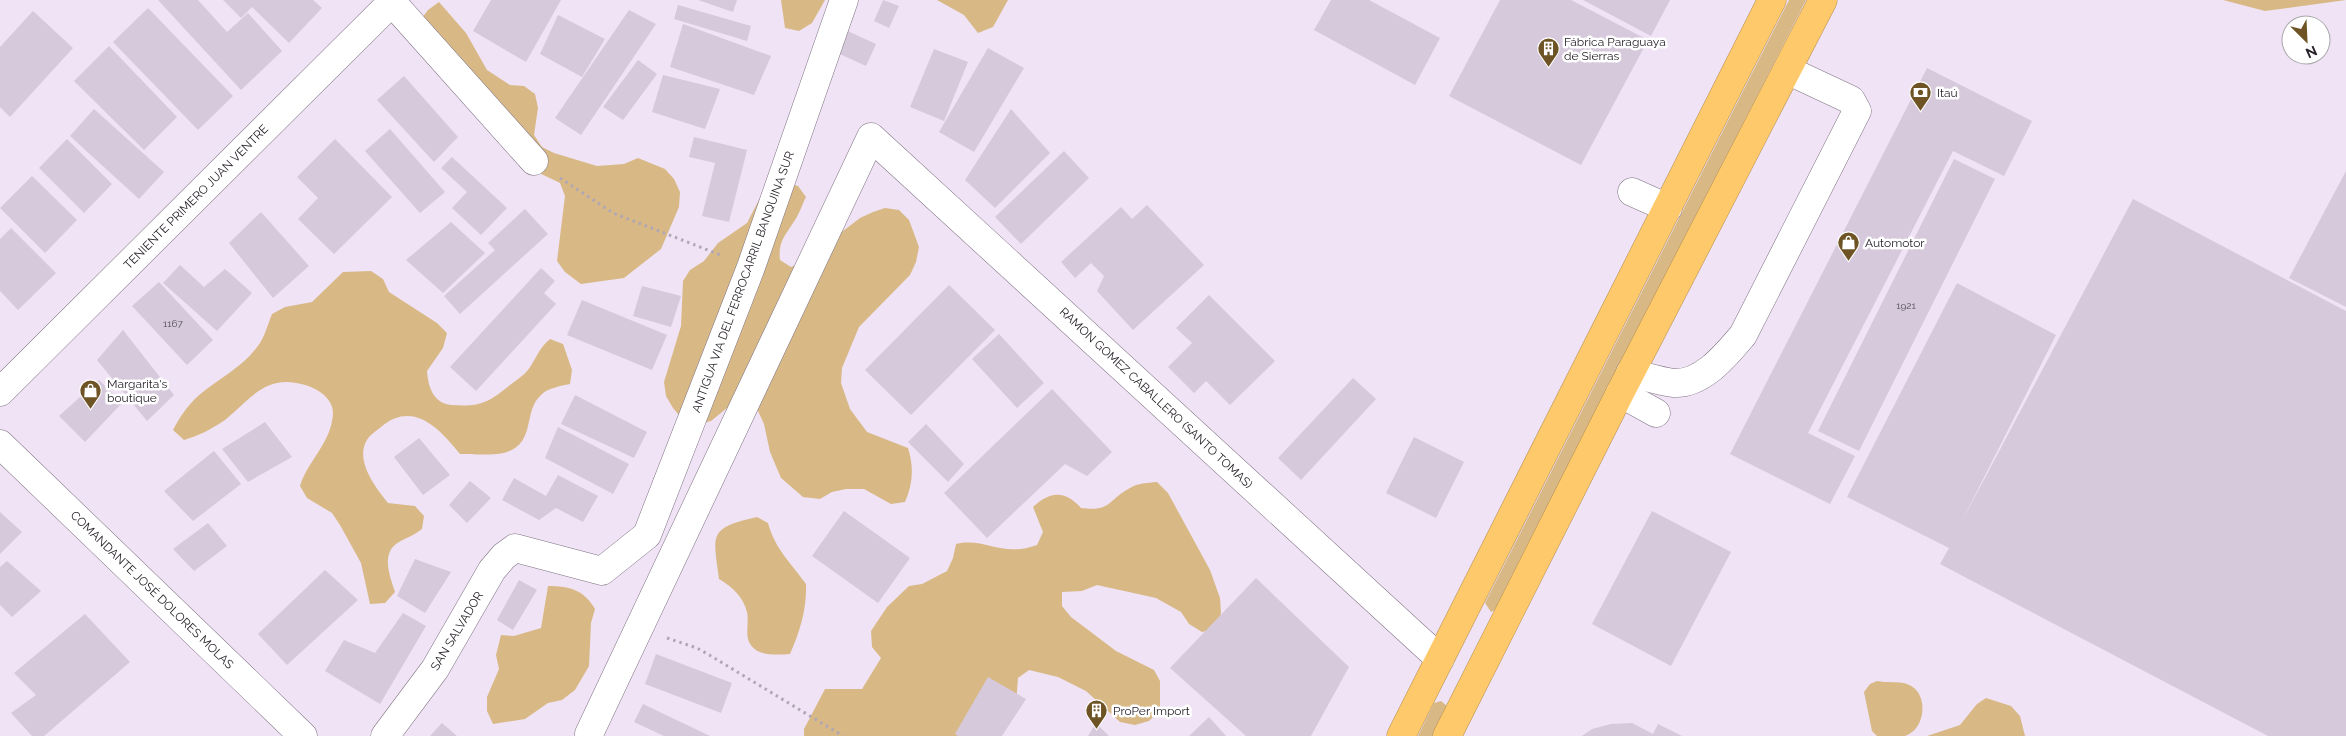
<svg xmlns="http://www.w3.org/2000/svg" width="2346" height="736" viewBox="0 0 2346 736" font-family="Raleway,sans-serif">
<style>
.green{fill:#d8b986}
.building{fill:#d6c9db}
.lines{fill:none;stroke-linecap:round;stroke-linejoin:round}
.minor-casing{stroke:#7f7383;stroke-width:29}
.highway-casing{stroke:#b38f54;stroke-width:29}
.path{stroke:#b0a6b4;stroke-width:3;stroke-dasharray:2.5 4;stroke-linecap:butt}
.minor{stroke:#fff;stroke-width:28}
.highway{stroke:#fec96b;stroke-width:28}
.labels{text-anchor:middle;stroke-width:5;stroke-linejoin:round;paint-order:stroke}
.number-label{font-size:10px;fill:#544c56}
.poi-label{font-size:12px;fill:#28232a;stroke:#fff;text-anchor:start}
.street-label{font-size:12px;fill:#28232a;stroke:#fff}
</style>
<rect width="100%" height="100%" fill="#f0e3f5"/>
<g class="green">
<path d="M 781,0 L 825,0 L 812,23 L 799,31 L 785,28 Z"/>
<path d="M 937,0 L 1008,0 L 993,27 L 978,33 L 964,15 Z"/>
<path d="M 1789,0 L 1806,0 L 1497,609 L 1491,612 L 1485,603 Z"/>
<path d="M 2223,0 L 2346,0 L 2265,11 Z"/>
<path d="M 439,2 L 466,33 L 487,70 L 510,85 L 524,86 L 535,94 L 538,108 L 534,135 L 542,147 L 554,153 L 597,166 L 624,164 L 638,158 L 665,169 L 674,179 L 680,192 L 679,207 L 661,249 L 624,278 L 581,284 L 565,272 L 557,261 L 565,196 L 560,183 L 535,171 L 419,22 L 428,10 Z"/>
<path d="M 786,182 L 798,186 L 806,197 C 802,205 799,215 793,223 C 784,237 778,243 780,260 L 791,267 L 804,261 L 860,218 L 873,212 L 885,208 L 899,210 L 909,220 L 919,247 L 916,262 L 910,275 L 859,327 L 842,368 L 841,383 L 850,409 L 867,432 L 908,448 C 914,467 913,484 905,502 L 891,504 L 864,489 L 846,489 L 832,492 L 820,499 L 803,497 L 781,478 L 770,452 L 764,424 L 758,411 L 747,401 L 732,404 L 711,421 L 697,425 L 683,420 L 673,408 L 666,396 L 664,382 L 681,326 L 683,281 L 690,270 L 704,261 L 718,243 L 747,223 L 761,196 L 773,187 Z"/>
<path d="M 371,271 L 383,279 L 389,292 L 437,323 L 447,333 L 443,348 L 427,371 C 428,386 433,403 451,405 C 480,407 488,403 510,385 C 516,380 523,376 528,370 C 536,359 539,348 550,339 L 563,344 L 572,370 L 570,384 C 560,386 548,388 541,395 C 523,411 536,442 507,452 C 496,456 472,454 460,454 C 439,428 413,400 381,427 C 377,430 372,434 369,437 C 352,458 376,488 388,503 L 415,506 L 424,516 L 422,529 C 413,536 408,537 399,542 C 380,553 390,576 395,592 L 385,603 L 370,604 L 361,563 L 340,525 L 332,513 L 307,498 L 300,486 C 307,463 328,445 332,421 C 335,408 331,400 320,392 C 313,387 304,384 296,383 C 263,377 248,402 225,420 C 212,429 198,436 184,440 L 173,430 C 179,418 188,405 198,396 C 219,378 244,367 260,343 C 265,335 268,324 272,314 L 285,307 L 312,302 L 343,272 Z"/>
<path d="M 1157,482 L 1168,493 L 1210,570 L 1220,598 L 1221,613 L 1217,629 L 1202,632 L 1189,624 L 1181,612 L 1156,598 L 1097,585 L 1082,591 L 1062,592 L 1062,606 L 1071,617 L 1116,651 L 1154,670 L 1160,681 L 1160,710 L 1149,721 L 1135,725 L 1120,722 L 1086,691 L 1058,677 L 1029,670 L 1018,678 L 1016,704 L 997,736 L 804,736 L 804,729 L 825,689 L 862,689 L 881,658 L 872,647 L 871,631 L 887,607 L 909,586 L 922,584 L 947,571 L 953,558 L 956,544 C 986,537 1001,558 1037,545 L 1043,532 L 1033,507 C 1050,491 1065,490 1081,508 C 1112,512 1107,500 1130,488 C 1138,483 1147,483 1157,482 Z"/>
<path d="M 757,517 L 768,523 C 775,549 791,563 806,584 C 807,608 800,632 790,654 C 776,655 753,657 748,639 C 746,631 749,620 747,612 C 743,596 732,587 719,579 C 713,534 708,528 757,517 Z"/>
<path d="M 548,586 C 570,586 584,590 595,609 L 591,623 L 589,666 L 575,690 L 562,700 L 548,703 L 525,719 L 493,724 L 487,711 L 487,697 L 499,669 L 496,655 L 501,635 L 514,636 L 541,628 Z"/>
<path d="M 1877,681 C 1886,683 1898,681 1907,684 C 1929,691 1927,729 1905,736 C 1897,736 1885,736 1877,736 L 1872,731 L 1864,692 L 1870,684 Z"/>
<path d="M 1986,698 L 2011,706 L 2020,716 L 2025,736 L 1927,736 L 1960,725 L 1977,704 Z"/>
<path d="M 1441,701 L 1447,706 L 1434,736 L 1418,736 L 1434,703 Z"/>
</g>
<g class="building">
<path d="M 158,0 L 198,0 L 227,32 L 248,13 L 282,51 L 241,90 Z"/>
<path d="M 223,0 L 313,0 L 322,8 L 289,43 L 252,7 L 241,18 Z"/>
<path d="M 491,0 L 561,0 L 526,62 L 473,31 Z"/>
<path d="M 698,0 L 737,0 L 733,12 Z"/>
<path d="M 883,0 L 899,6 L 889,28 L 874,21 Z"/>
<path d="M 1331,0 L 1369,0 L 1440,38 L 1415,85 L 1314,30 Z"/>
<path d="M 1500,0 L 1571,0 L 1648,40 L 1581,165 L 1449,96 Z"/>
<path d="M 1583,0 L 1670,0 L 1651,36 Z"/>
<path d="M 678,5 L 751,26 L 747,41 L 674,19 Z"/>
<path d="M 148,8 L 233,96 L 198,130 L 113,42 Z"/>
<path d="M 629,10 L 656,24 L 581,135 L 555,118 Z"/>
<path d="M 33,11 L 73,48 L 10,117 L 0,107 L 0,47 Z"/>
<path d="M 558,15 L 605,39 L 582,77 L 540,54 Z"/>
<path d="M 683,24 L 771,56 L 754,95 L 670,67 Z"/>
<path d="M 843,29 L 876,44 L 866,66 L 833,51 Z"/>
<path d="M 109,46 L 177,117 L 144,150 L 74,81 Z"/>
<path d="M 988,48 L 1024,68 L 974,152 L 939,132 Z"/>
<path d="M 934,49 L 968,62 L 944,121 L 910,107 Z"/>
<path d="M 638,60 L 657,74 L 623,120 L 603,107 Z"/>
<path d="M 1927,68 L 2032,121 L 2004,176 L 1953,151 L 1808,433 L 1855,456 L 1830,504 L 1730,454 Z"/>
<path d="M 663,75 L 720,89 L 705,129 L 652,112 Z"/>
<path d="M 404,76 L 458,137 L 434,162 L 377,100 Z"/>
<path d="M 94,109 L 164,172 L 139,199 L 70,136 Z"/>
<path d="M 1011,109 L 1050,153 L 995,208 L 965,180 Z"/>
<path d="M 390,129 L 445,192 L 420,213 L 365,151 Z"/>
<path d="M 694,137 L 747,150 L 729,222 L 702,216 L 715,163 L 689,157 Z"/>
<path d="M 67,139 L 112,184 L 84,213 L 39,168 Z"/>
<path d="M 335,139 L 392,197 L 334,254 L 298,219 L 318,198 L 297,177 Z"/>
<path d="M 1064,151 L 1089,178 L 1021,244 L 995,217 Z"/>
<path d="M 452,157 L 507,208 L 481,235 L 452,208 L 467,192 L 441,168 Z"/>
<path d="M 1954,159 L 1995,179 L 1859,451 L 1818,431 Z"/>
<path d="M 2346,171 L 2346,307 L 2289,278 Z"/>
<path d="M 32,176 L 77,220 L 45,253 L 0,208 Z"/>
<path d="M 2133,199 L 2346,311 L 2346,736 L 2268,736 L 1940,564 L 1949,548 L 1847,497 L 1957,283 L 2056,335 L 1961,523 Z"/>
<path d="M 1147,205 L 1204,265 L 1133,330 L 1097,291 L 1104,276 L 1091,263 L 1075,278 L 1061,262 L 1121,207 L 1132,219 Z"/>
<path d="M 525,209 L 548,234 L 460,314 L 444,296 L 495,250 L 488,243 Z"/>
<path d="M 261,212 L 309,266 L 273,298 L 229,243 Z"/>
<path d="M 451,222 L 485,253 L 443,293 L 406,260 Z"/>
<path d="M 11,228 L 56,273 L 18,310 L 0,291 L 0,239 Z"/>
<path d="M 180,265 L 204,287 L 225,269 L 252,293 L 217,331 L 163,283 Z"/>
<path d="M 541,268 L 555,281 L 544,293 L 556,304 L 476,391 L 450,367 Z"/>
<path d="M 159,282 L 213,340 L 187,365 L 132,306 Z"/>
<path d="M 949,285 L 995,330 L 911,415 L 865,370 Z"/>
<path d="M 642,286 L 681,296 L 671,327 L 633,316 Z"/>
<path d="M 1209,295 L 1275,361 L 1230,405 L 1206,381 L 1194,393 L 1168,367 L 1192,343 L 1176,328 Z"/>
<path d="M 582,300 L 667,335 L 652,370 L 567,335 Z"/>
<path d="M 123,330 L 174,395 L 147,421 L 97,360 Z"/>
<path d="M 999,334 L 1044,383 L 1017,408 L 972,359 Z"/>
<path d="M 1353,378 L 1376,399 L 1301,480 L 1278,458 Z"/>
<path d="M 99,380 L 122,403 L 85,442 L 59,416 Z"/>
<path d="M 1052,389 L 1112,452 L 1087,476 L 1065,464 L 987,538 L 944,493 Z"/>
<path d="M 575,395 L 647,432 L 634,458 L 561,424 Z"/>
<path d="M 265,422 L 292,457 L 248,482 L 222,449 Z"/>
<path d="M 926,424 L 964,464 L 948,482 L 908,442 Z"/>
<path d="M 558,427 L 629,464 L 613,494 L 545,458 Z"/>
<path d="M 1414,437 L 1464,462 L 1436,518 L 1386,493 Z"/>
<path d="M 419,438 L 450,475 L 423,495 L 394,457 Z"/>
<path d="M 214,451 L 241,484 L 193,521 L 164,491 Z"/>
<path d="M 558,475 L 598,496 L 583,522 L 556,508 L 539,520 L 502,500 L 514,478 L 546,496 Z"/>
<path d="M 470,481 L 491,498 L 467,523 L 449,505 Z"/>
<path d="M 844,511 L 910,558 L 878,603 L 812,556 Z"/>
<path d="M 1652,511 L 1731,552 L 1671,666 L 1592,624 Z"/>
<path d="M 0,512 L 22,532 L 0,554 Z"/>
<path d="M 208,523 L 227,546 L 194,571 L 173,549 Z"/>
<path d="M 415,559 L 451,572 L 425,613 L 397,596 Z"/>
<path d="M 7,561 L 41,591 L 12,617 L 0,605 L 0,567 Z"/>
<path d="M 325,570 L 358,600 L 287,665 L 258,634 Z"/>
<path d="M 1256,578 L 1349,667 L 1311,736 L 1246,736 L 1170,668 Z"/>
<path d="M 519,580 L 537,590 L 513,630 L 497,620 Z"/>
<path d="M 403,613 L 426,626 L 380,704 L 325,671 L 344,640 L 375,653 Z"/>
<path d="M 85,614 L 130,662 L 44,736 L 32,736 L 11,713 L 36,695 L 14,673 Z"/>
<path d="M 656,654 L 732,683 L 721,713 L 645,684 Z"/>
<path d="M 988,677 L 1026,699 L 1002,736 L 958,736 L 955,734 Z"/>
<path d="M 643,704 L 710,736 L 664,736 L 634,722 Z"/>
<path d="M 1209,717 L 1226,736 L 1189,736 Z"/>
<path d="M 442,723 L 457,736 L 430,736 Z"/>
<path d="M 1096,723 L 1109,736 L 1088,736 Z"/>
<path d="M 1632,723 L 1653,734 L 1658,724 L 1682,736 L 1582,736 L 1592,729 L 1611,724 Z"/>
</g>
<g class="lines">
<defs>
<g id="minor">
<path d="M 390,0 L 534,161"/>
<path d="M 1632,192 L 1668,208"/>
<path d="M 1630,373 C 1644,376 1659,381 1673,383 C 1702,385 1726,355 1743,335 L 1857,111 L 1851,100 L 1787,70"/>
<path d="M 0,392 L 392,2"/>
<path d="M 1620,393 L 1656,413"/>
<path d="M 0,444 L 303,736"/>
<path d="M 589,734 L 871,137 L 1440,659"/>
<path d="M 385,736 L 435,669 L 492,570 L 504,556 L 515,548 L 602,571 L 647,535 L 751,267 L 844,0"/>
</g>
<g id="highway">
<path d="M 1401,736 L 1772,0"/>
<path d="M 1447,736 L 1620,393 L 1823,0"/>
</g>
</defs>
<use href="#minor" class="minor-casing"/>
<use href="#highway" class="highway-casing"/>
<g class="path">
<path d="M 560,178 L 613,213 L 723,256"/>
<path d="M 667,638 L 697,648 L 711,656 L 843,736"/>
</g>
<use href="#minor" class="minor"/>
<use href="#highway" class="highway"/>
</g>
<defs>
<symbol id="building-pin" viewBox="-11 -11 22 30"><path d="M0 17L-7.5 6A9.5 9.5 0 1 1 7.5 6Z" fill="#6e5425" stroke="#fff"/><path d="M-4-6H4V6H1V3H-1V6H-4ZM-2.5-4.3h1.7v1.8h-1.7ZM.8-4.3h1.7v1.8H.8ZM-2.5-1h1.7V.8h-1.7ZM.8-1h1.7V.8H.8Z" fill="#fff"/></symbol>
<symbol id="bank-pin" viewBox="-11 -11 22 30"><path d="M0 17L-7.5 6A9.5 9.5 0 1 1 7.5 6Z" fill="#6e5425" stroke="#fff"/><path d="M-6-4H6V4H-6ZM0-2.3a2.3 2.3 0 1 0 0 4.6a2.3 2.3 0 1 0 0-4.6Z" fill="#fff"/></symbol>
<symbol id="shop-pin" viewBox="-11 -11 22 30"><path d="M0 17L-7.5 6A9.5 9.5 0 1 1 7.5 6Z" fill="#6e5425" stroke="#fff"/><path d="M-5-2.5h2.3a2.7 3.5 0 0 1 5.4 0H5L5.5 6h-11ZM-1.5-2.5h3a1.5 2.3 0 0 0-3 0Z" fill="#fff"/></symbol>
</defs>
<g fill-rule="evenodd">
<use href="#building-pin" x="1536" y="36" width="25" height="34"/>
<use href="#bank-pin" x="1908" y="80" width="25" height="34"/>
<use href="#shop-pin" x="1836" y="230" width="25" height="34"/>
<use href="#shop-pin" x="78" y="378" width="25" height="34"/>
<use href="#building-pin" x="1084" y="698" width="25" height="34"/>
</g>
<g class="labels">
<g class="number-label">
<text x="1906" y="309">1921</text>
<text x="173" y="327">1167</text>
</g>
<g class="poi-label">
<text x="1564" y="46">Fábrica Paraguaya<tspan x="1564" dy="14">de Sierras</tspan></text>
<text x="1937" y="97">Itaú</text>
<text x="1865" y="247">Automotor</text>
<text x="107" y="388">Margarita's<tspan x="107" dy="14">boutique</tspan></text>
<text x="1113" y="715">ProPer Import</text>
</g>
<g class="street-label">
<text transform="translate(196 197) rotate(-45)" y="4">TENIENTE PRIMERO JUAN VENTRE</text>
<text transform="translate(743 282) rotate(-70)" y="4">ANTIGUA VIA DEL FERROCARRIL BANQUINA SUR</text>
<text transform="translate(1156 398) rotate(43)" y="4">RAMON GOMEZ CABALLERO (SANTO TOMAS)</text>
<text transform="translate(152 590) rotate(44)" y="4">COMANDANTE JOSÉ DOLORES MOLAS</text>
<text transform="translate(457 631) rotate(-59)" y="4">SAN SALVADOR</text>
</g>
</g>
<g transform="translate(2306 40) rotate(156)"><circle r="24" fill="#ffffff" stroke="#a9a7aa"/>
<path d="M0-4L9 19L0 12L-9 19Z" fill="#6e5425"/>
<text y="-8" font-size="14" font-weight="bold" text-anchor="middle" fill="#28232a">N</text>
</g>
</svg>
